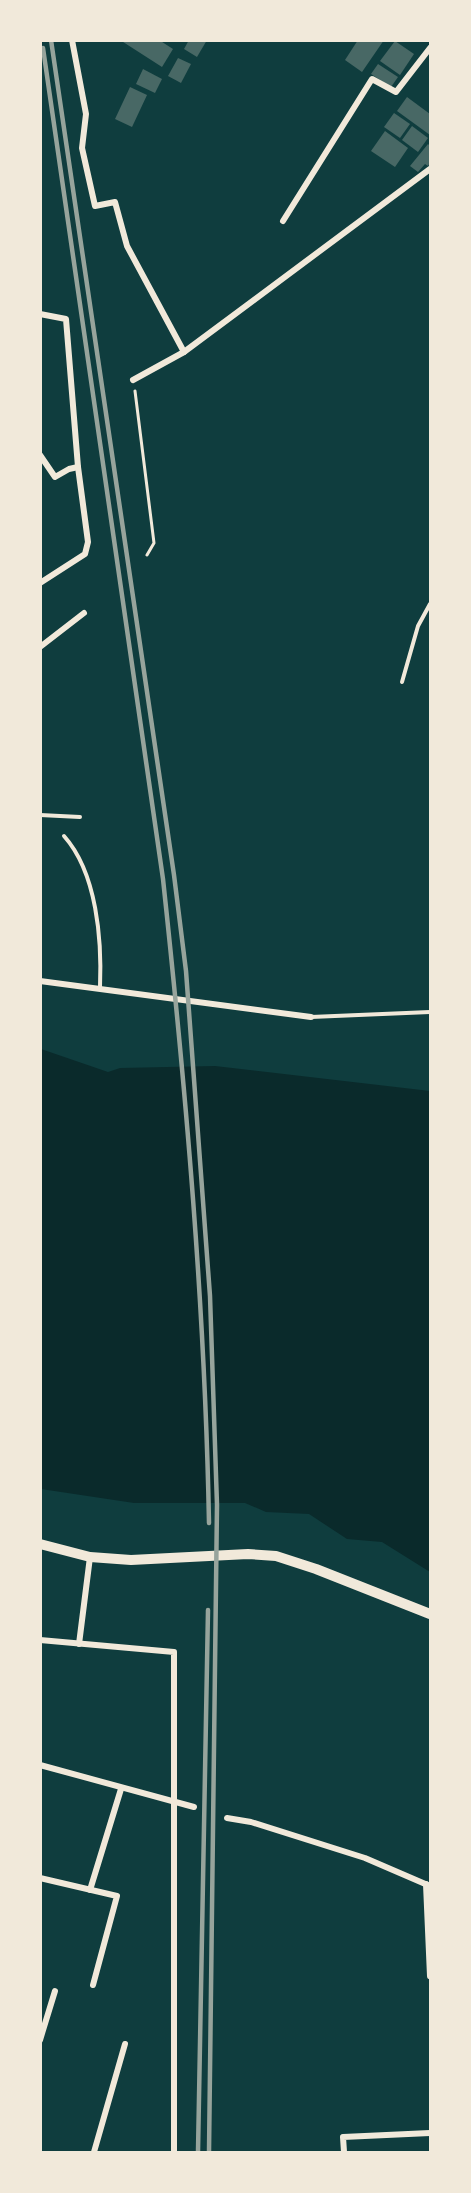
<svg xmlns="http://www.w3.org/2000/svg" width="471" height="2193" viewBox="0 0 471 2193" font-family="'Nunito Sans',sans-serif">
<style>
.water{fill:#0a2a2b}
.building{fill:#486865}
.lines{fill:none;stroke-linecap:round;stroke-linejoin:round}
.path{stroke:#f1e9da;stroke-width:3}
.service{stroke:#f1e9da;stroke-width:4}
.minor{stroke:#f1e9da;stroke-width:6}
.tertiary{stroke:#f1e9da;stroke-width:10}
.rail{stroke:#97a49c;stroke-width:4.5}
</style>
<rect width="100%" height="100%" fill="#0f3d3e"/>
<path class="water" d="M 41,1049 L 108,1072 L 120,1068 L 215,1066 L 430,1091 L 430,1572 L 382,1542 L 347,1539 L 309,1514 L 266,1512 L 245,1503 L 134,1503 L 41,1489 Z"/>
<g class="building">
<path d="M 120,40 L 159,40 L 173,49 L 162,67 Z"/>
<path d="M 189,40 L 207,40 L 197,57 L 184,49 Z"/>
<path d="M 358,40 L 384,40 L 362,72 L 345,60 Z"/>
<path d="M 395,41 L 414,54 L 400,75 L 380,61 Z"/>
<path d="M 178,58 L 191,64 L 181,83 L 168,76 Z"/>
<path d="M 378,64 L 398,77 L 391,87 L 371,74 Z"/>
<path d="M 143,69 L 162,79 L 155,93 L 136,84 Z"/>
<path d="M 130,87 L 147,95 L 132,127 L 115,119 Z"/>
<path d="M 407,97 L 430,114 L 430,135 L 397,111 Z"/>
<path d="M 394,113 L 410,124 L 400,138 L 384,127 Z"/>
<path d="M 412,126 L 428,138 L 418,152 L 402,140 Z"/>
<path d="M 385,131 L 408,148 L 395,167 L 371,151 Z"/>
<path d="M 428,144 L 430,146 L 430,163 L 428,166 L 425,164 L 418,172 L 410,166 Z"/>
</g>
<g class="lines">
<path class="path" d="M 135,391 L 154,543 L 147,555"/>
<g class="service">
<path d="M 402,682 L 418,626 L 430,604"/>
<path d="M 40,815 L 80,817"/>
<path d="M 64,836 C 97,873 102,940 100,988"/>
<path d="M 311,1017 L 430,1012"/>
</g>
<g class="minor">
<path d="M 72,40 L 86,114 L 82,148 L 95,206 L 115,202 L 127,246 L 184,352 L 430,169"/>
<path d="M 283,221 L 372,79 L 396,92 L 430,48"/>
<path d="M 40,314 L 66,319 L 78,467 L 88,542 L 85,554 L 40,583"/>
<path d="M 133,380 L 184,352"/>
<path d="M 40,455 L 55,477 L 69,469 L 78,467"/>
<path d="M 40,647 L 84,613"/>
<path d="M 40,981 L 311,1017"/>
<path d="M 40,1640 L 174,1652 L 174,2152"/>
<path d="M 79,1644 L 90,1557"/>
<path d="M 40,1765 L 194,1807"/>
<path d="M 227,1818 L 251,1822 L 365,1858 L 430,1886"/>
<path d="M 40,1878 L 117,1896 L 93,1985"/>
<path d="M 426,1884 L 430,1976"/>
<path d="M 90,1890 L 121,1789"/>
<path d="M 40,2040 L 55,1991"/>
<path d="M 94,2152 L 125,2044"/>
<path d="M 344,2152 L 343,2137 L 430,2133"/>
</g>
<path class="tertiary" d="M 40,1544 L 90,1557 L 131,1560 L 248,1554 L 276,1556 L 316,1569 L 430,1614"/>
<g class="rail">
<path d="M 51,40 L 174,875 L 186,971 L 210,1296 L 217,1505 L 209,2152"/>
<path d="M 43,48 L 163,879 C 186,1093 205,1308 209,1523"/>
<path d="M 198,2152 L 208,1610"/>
</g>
</g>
<rect width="471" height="2193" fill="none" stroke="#f1e9da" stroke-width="84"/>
</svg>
